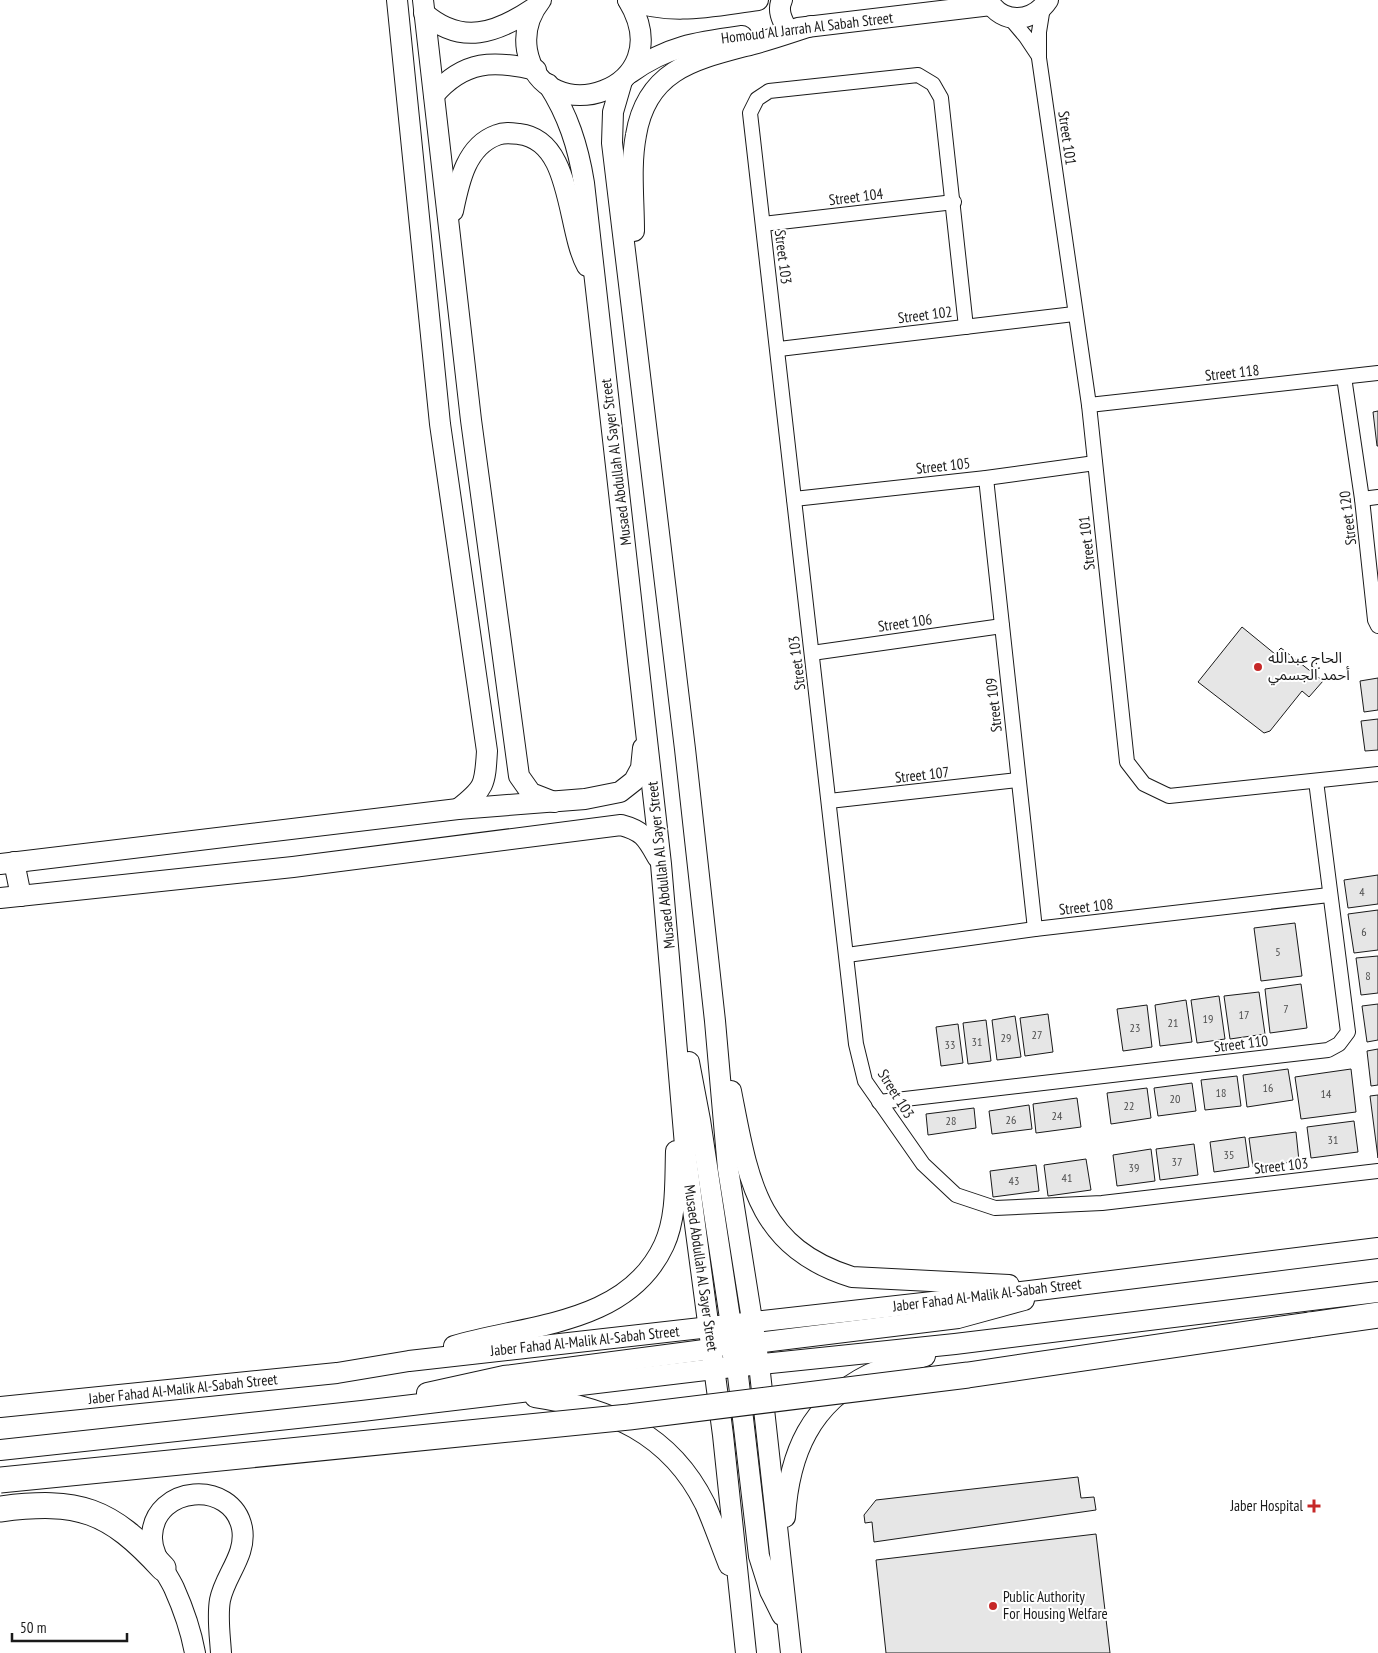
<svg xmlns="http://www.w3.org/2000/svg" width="1378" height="1653" viewBox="0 0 1378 1653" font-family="'PT Sans Narrow','Noto Sans Arabic',sans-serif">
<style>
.building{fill:#e6e6e6;stroke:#1a1a1a}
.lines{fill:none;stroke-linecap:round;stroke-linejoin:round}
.street-casing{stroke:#1a1a1a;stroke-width:16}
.secondary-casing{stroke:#1a1a1a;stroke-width:22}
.highway-casing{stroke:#1a1a1a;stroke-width:27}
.street{stroke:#fff;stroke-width:14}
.secondary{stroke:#fff;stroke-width:20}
.highway{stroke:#fff;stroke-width:25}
.highway-bridge-casing{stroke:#1a1a1a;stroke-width:27;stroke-linecap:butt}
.highway-bridge{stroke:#fff;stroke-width:25}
.poi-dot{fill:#c62828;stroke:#fff;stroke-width:2}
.labels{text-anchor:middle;stroke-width:4;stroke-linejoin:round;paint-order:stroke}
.number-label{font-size:12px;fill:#4d4d4d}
.street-label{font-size:15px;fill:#1a1a1a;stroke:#fff}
.poi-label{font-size:15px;fill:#1a1a1a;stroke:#fff;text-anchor:start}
</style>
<rect width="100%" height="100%" fill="#fff"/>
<g class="building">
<path d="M 1378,411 L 1378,446 L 1377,446 L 1373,412 Z"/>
<path d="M 1242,627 L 1275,654 L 1281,648 L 1323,681 L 1309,697 L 1302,691 L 1270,731 L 1264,733 L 1198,682 Z"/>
<path d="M 1378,678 L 1378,710 L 1364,712 L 1360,681 Z"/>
<path d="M 1378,719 L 1378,750 L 1365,751 L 1361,721 Z"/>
<path d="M 1378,875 L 1378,904 L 1348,908 L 1344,880 Z"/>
<path d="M 1378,910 L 1378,950 L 1354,953 L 1348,914 Z"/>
<path d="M 1295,923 L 1302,976 L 1261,981 L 1254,928 Z"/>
<path d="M 1378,956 L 1378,993 L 1361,995 L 1356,958 Z"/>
<path d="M 1301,984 L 1307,1028 L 1270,1033 L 1265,989 Z"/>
<path d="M 1259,992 L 1265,1034 L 1230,1039 L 1224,996 Z"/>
<path d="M 1219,996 L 1225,1039 L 1197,1043 L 1191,1000 Z"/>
<path d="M 1186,1000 L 1192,1042 L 1160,1046 L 1155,1005 Z"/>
<path d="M 1378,1004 L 1378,1040 L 1367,1042 L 1362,1006 Z"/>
<path d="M 1147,1005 L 1152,1047 L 1123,1051 L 1117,1009 Z"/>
<path d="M 1048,1014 L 1053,1052 L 1025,1056 L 1020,1018 Z"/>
<path d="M 1015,1016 L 1021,1057 L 997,1060 L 992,1020 Z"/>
<path d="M 986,1020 L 991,1061 L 968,1064 L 963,1023 Z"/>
<path d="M 958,1024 L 963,1063 L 941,1066 L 936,1027 Z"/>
<path d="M 1378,1049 L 1378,1085 L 1371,1086 L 1367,1051 Z"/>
<path d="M 1288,1069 L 1293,1100 L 1247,1107 L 1243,1075 Z"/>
<path d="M 1351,1069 L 1356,1112 L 1301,1119 L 1295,1077 Z"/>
<path d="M 1237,1076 L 1241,1106 L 1205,1110 L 1201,1080 Z"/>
<path d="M 1192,1083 L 1196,1111 L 1158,1116 L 1154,1088 Z"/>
<path d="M 1147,1088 L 1151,1118 L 1111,1124 L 1107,1093 Z"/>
<path d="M 1378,1095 L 1378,1158 L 1370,1096 Z"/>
<path d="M 1077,1098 L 1081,1127 L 1036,1133 L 1033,1104 Z"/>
<path d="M 1029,1105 L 1032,1129 L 992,1134 L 989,1111 Z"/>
<path d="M 974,1108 L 976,1128 L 928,1135 L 926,1114 Z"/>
<path d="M 1354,1121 L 1358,1152 L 1311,1158 L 1307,1127 Z"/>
<path d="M 1296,1132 L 1299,1161 L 1253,1167 L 1249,1138 Z"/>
<path d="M 1245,1137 L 1249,1167 L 1214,1172 L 1210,1142 Z"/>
<path d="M 1194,1144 L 1198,1175 L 1160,1180 L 1156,1149 Z"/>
<path d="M 1151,1149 L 1155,1181 L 1117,1186 L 1113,1155 Z"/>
<path d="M 1086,1159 L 1091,1190 L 1048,1196 L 1044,1165 Z"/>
<path d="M 1036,1165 L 1039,1191 L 993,1197 L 990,1171 Z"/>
<path d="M 1078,1477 L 1081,1498 L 1094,1497 L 1096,1510 L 874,1542 L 872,1522 L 865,1523 L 864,1515 L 876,1500 Z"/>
<path d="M 1096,1534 L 1110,1653 L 886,1653 L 876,1560 Z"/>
</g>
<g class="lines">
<defs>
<g id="street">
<path d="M 1043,7 L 1039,32 L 1039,58 L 1089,405 L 1127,762 L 1144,784 L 1169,796 L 1378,774"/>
<path d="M 1010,18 L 1026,37 L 1038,55"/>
<path d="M 763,224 L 954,202"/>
<path d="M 966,327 L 941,98 L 933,84 L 918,75 L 769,91 L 757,99 L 750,113 L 856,1044 L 865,1081 L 923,1164 L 956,1195 L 995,1208 L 1102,1203 L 1378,1171"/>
<path d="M 779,349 L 1074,314"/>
<path d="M 1344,377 L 1362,499 L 1375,620 L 1378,626"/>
<path d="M 1089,405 L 1378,373"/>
<path d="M 986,478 L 1035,929"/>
<path d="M 794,499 L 986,478 L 1095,463"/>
<path d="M 1362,499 L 1378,497"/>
<path d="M 812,653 L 1002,626"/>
<path d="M 829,801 L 1018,780"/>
<path d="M 847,955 L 1035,929 L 1329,895"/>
<path d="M 879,1102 L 1328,1050 L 1339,1044 L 1348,1032 L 1316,781"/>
</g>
<g id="secondary">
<path d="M 397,0 L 440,424 L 487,751 C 485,785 485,788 458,809"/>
<path d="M 423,0 L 471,420 L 519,776 L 531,793 L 554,802"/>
<path d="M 541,0 C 529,15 524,31 527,50 C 542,134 683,91 628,0"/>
<path d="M 628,0 C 673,16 712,6 758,0"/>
<path d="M 782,0 C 777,10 782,20 787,29"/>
<path d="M 988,0 C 1002,25 1033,23 1048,0"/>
<path d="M 424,13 C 461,46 497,33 534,8"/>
<path d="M 798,28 L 991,5"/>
<path d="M 630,73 C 667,46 698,42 742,36"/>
<path d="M 622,81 L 613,112 L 612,143 L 685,749 L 715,1021 L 728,1169 L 759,1364 L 791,1653"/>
<path d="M 548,84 C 568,115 578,146 584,183 L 661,864 L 686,1157 L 723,1435 L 746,1653"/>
<path d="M 434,95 C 464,60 494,60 536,70"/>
<path d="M 453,211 C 459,182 466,146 497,135 C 504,132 511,133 519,134 C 573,140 566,228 587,266"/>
<path d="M 634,231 C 634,199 630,166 636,135 C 647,68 697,59 753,44 C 773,39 792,32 811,26"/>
<path d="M 14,862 L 21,896"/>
<path d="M 0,864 L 458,809 L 585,799 L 620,792 L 634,781 L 641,768 L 643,748"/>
<path d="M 0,898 L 293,867 L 621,825 C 644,831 647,839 658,858"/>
<path d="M 689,1062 L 700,1120 L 731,1325 L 736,1336"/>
<path d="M 731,1091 C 748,1178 756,1247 852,1277 L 1009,1285"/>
<path d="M 454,1346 C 528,1324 627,1325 664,1245 C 677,1217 675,1181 676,1151"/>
<path d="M 745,1347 L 756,1343 L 958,1318 L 1024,1300"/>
<path d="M 733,1356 L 737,1367 L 759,1556 L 770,1591 L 782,1615"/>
<path d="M 427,1393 L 504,1376 L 712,1349 L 731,1341 L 752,1322"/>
<path d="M 535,1397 C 609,1408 670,1433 705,1504 C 714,1524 721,1545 729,1565"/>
<path d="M 0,1407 L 337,1373 L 409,1361 L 1038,1290 L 1378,1248"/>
<path d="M 0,1450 L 362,1411 L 714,1369 L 955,1344 L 1378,1292"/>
<path d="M 785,1517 C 789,1453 811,1403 870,1374 C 887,1366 907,1362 925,1356"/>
<path d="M 195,1653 C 191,1631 183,1608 174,1588 C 166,1571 151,1555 152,1536 C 154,1485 232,1479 242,1528 C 247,1555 225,1575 220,1600 C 217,1617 220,1636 221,1653"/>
</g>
<g id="highway">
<path d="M 1309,1325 L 1378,1315"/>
<path d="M 0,1509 C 79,1499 109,1509 163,1568"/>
</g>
</defs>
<use href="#street" class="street-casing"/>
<use href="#secondary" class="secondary-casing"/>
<use href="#highway" class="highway-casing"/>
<use href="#street" class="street"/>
<use href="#secondary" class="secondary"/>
<use href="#highway" class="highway"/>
<defs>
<path id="highway-bridge" d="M 0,1480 L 629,1417 L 968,1375 L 1309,1325"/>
</defs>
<use href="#highway-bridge" class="highway-bridge-casing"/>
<use href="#highway-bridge" class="highway-bridge"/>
</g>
<g class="poi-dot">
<circle cx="1258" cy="667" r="5"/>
<path d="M1311.5 1498.5h5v5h5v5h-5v5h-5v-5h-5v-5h5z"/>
<circle cx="993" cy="1606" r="5"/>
</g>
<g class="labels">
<g class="number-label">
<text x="1362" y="896">4</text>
<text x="1364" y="936">6</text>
<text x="1278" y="956">5</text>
<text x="1368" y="980">8</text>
<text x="1286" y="1013">7</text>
<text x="1244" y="1019">17</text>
<text x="1208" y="1023">19</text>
<text x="1173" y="1027">21</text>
<text x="1135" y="1032">23</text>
<text x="1037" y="1039">27</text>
<text x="1006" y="1042">29</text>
<text x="977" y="1046">31</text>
<text x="950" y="1049">33</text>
<text x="1268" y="1092">16</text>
<text x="1221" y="1097">18</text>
<text x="1326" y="1098">14</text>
<text x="1175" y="1103">20</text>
<text x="1129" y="1110">22</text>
<text x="1057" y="1120">24</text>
<text x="1011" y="1124">26</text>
<text x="951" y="1125">28</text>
<text x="1333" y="1144">31</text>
<text x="1229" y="1159">35</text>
<text x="1177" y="1166">37</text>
<text x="1134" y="1172">39</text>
<text x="1067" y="1182">41</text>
<text x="1014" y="1185">43</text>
</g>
<g class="street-label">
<text transform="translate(807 28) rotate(-7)" y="5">Homoud Al Jarrah Al Sabah Street</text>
<text transform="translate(1067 138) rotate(82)" y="5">Street 101</text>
<text transform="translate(856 197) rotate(-7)" y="5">Street 104</text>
<text transform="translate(783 257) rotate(83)" y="5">Street 103</text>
<text transform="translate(925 315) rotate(-7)" y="5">Street 102</text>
<text transform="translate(1232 373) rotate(-6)" y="5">Street 118</text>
<text transform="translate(616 462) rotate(-97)" y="5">Musaed Abdullah Al Sayer Street</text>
<text transform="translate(943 466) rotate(-6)" y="5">Street 105</text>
<text transform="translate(1348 518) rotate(-97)" y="5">Street 120</text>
<text transform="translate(1087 543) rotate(-96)" y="5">Street 101</text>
<text transform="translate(905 623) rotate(-8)" y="5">Street 106</text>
<text transform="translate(797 663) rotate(-97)" y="5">Street 103</text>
<text transform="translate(994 705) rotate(-96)" y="5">Street 109</text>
<text transform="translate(922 775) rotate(-6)" y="5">Street 107</text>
<text transform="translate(661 865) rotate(-96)" y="5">Musaed Abdullah Al Sayer Street</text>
<text transform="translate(1086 907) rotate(-6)" y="5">Street 108</text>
<text transform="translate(1241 1044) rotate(-7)" y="5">Street 110</text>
<text transform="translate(896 1094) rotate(58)" y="5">Street 103</text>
<text transform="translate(1281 1166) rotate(-6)" y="5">Street 103</text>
<text transform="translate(701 1268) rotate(82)" y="5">Musaed Abdullah Al Sayer Street</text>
<text transform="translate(987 1295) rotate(-7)" y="5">Jaber Fahad Al-Malik Al-Sabah Street</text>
<text transform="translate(585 1341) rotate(-6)" y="5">Jaber Fahad Al-Malik Al-Sabah Street</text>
<text transform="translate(183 1389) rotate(-6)" y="5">Jaber Fahad Al-Malik Al-Sabah Street</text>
</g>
<g class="poi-label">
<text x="1268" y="663">الحاج عبدالله<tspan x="1268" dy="17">أحمد الجسمي</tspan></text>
<text x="1303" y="1511" text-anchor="end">Jaber Hospital</text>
<text x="1003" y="1602">Public Authority<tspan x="1003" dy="17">For Housing Welfare</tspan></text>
</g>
</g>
<path d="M12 1633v8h115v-8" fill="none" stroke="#1a1a1a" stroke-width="2.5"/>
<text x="20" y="1633" font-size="15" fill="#1a1a1a" stroke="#ffffff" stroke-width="4" paint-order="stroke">50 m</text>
</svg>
